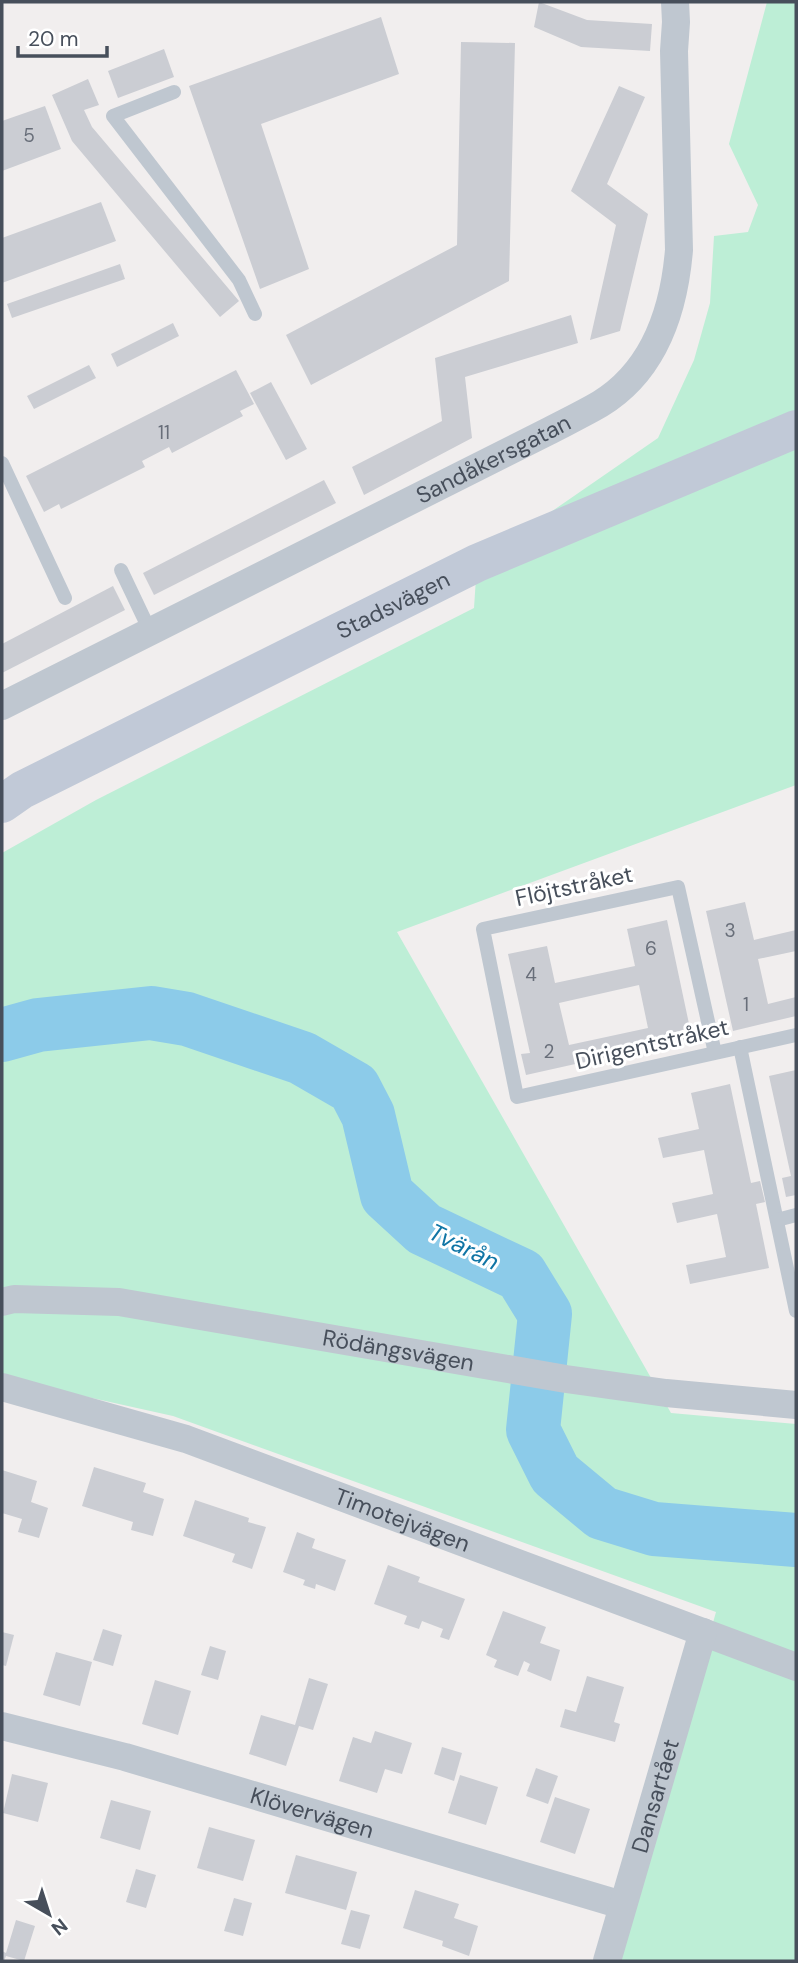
<svg xmlns="http://www.w3.org/2000/svg" width="798" height="1963" viewBox="0 0 798 1963" font-family="'DM Sans',sans-serif">
<style>
.green{fill:#bdeed6}
.lines{fill:none;stroke-linecap:round;stroke-linejoin:round}
.river{stroke:#8ccbe9;stroke-width:54}
.building{fill:#cbcdd3;fill-rule:evenodd}
.service{stroke:#bfc7d0;stroke-width:14}
.minor{stroke:#bfc7d0;stroke-width:28}
.secondary{stroke:#c1c9d7;stroke-width:38}
.labels{text-anchor:middle;stroke-width:6;stroke-linejoin:round;paint-order:stroke}
.number-label{font-size:19px;fill:#686e79}
.street-label{font-size:23px;fill:#474f5b;stroke:#fff}
.water-label{font-size:24px;font-style:italic;fill:#1075a5;stroke:#fff}
</style>
<rect width="100%" height="100%" fill="#f1eeee"/>
<path class="green" d="M 767,2 L 796,2 L 796,785 L 397,932 L 671,1413 L 796,1424 L 796,1961 L 617,1961 L 716,1612 L 173,1416 L 2,1378 L 2,853 L 96,800 L 474,608 L 477,563 L 658,438 L 694,360 L 710,303 L 714,236 L 748,232 L 758,205 L 729,144 Z"/>
<g class="lines">
<path class="river" d="M 2,1035 L 38,1025 L 151,1013 L 187,1019 L 302,1058 L 354,1088 L 368,1115 L 387,1195 L 424,1229 L 521,1275 L 545,1314 L 533,1430 L 555,1474 L 602,1513 L 654,1529 L 796,1540"/>
</g>
<g class="building">
<path d="M 539,2 L 587,20 L 652,24 L 650,51 L 581,47 L 534,27 Z"/>
<path d="M 381,17 L 399,74 L 261,124 L 309,269 L 260,289 L 189,86 Z"/>
<path d="M 461,42 L 515,43 L 509,281 L 311,385 L 286,335 L 457,245 Z"/>
<path d="M 164,49 L 174,77 L 118,98 L 108,71 Z"/>
<path d="M 88,79 L 99,105 L 84,110 L 92,127 L 239,301 L 220,317 L 72,141 L 52,95 Z"/>
<path d="M 619,86 L 645,97 L 607,184 L 648,214 L 620,331 L 590,340 L 616,225 L 571,191 Z"/>
<path d="M 45,106 L 61,149 L 2,171 L 2,121 Z"/>
<path d="M 101,202 L 116,241 L 2,283 L 2,238 Z"/>
<path d="M 120,264 L 125,279 L 12,318 L 7,304 Z"/>
<path d="M 571,315 L 578,343 L 465,377 L 472,438 L 364,495 L 352,467 L 442,421 L 435,358 Z"/>
<path d="M 173,323 L 179,336 L 117,367 L 111,354 Z"/>
<path d="M 89,365 L 96,378 L 34,409 L 27,396 Z"/>
<path d="M 236,370 L 254,404 L 240,411 L 243,416 L 172,453 L 169,447 L 142,461 L 145,467 L 61,509 L 59,504 L 44,512 L 26,476 Z"/>
<path d="M 271,382 L 307,449 L 286,460 L 250,393 Z"/>
<path d="M 324,480 L 336,503 L 154,595 L 143,573 Z"/>
<path d="M 113,586 L 125,610 L 2,673 L 2,644 Z"/>
<path d="M 745,902 L 754,940 L 796,930 L 796,951 L 758,959 L 768,1004 L 796,997 L 796,1016 L 733,1031 L 706,911 Z"/>
<path d="M 667,920 L 692,1038 L 526,1075 L 521,1054 L 530,1053 L 508,954 L 547,946 L 555,983 L 635,966 L 627,929 ZM 639,985 L 648,1028 L 569,1045 L 559,1003 Z"/>
<path d="M 796,1070 L 796,1195 L 786,1197 L 782,1178 L 791,1176 L 769,1076 Z"/>
<path d="M 730,1084 L 751,1183 L 760,1181 L 765,1202 L 756,1204 L 769,1268 L 690,1284 L 686,1265 L 726,1257 L 717,1214 L 677,1223 L 672,1203 L 713,1194 L 704,1150 L 663,1158 L 658,1138 L 699,1129 L 691,1093 Z"/>
<path d="M 94,1467 L 146,1483 L 143,1492 L 164,1499 L 153,1536 L 131,1530 L 133,1522 L 82,1506 Z"/>
<path d="M 2,1470 L 37,1481 L 31,1502 L 48,1508 L 39,1538 L 18,1532 L 22,1519 L 2,1513 Z"/>
<path d="M 195,1500 L 249,1518 L 248,1522 L 266,1527 L 252,1569 L 232,1562 L 235,1554 L 183,1536 Z"/>
<path d="M 297,1532 L 315,1539 L 312,1548 L 346,1560 L 335,1591 L 316,1584 L 315,1589 L 303,1585 L 305,1580 L 283,1572 Z"/>
<path d="M 388,1565 L 420,1577 L 418,1582 L 465,1599 L 449,1640 L 440,1637 L 443,1629 L 422,1621 L 419,1629 L 404,1624 L 407,1616 L 374,1604 Z"/>
<path d="M 503,1611 L 546,1627 L 540,1643 L 560,1650 L 551,1681 L 527,1671 L 530,1664 L 524,1661 L 518,1676 L 494,1667 L 497,1660 L 486,1655 Z"/>
<path d="M 103,1629 L 122,1635 L 113,1666 L 93,1660 Z"/>
<path d="M 2,1632 L 14,1635 L 6,1666 L 2,1665 Z"/>
<path d="M 210,1646 L 226,1651 L 218,1680 L 201,1675 Z"/>
<path d="M 56,1652 L 92,1662 L 80,1706 L 43,1695 Z"/>
<path d="M 587,1676 L 624,1687 L 614,1722 L 620,1724 L 615,1742 L 560,1727 L 565,1709 L 576,1712 Z"/>
<path d="M 309,1678 L 328,1684 L 313,1730 L 299,1726 L 286,1766 L 249,1754 L 261,1715 L 295,1725 Z"/>
<path d="M 155,1680 L 191,1691 L 178,1735 L 142,1724 Z"/>
<path d="M 375,1731 L 412,1743 L 402,1774 L 385,1769 L 377,1793 L 339,1781 L 353,1737 L 371,1743 Z"/>
<path d="M 442,1747 L 462,1753 L 454,1781 L 434,1774 Z"/>
<path d="M 536,1768 L 558,1776 L 548,1804 L 526,1796 Z"/>
<path d="M 12,1774 L 48,1783 L 38,1822 L 3,1813 Z"/>
<path d="M 460,1775 L 498,1787 L 486,1825 L 448,1813 Z"/>
<path d="M 555,1797 L 590,1809 L 575,1854 L 540,1842 Z"/>
<path d="M 111,1800 L 151,1811 L 140,1850 L 100,1838 Z"/>
<path d="M 209,1827 L 255,1840 L 243,1881 L 197,1868 Z"/>
<path d="M 296,1855 L 357,1872 L 346,1910 L 285,1893 Z"/>
<path d="M 136,1869 L 156,1875 L 146,1908 L 126,1902 Z"/>
<path d="M 415,1890 L 459,1904 L 454,1918 L 478,1926 L 469,1956 L 442,1946 L 443,1941 L 403,1928 Z"/>
<path d="M 234,1898 L 252,1903 L 243,1936 L 224,1931 Z"/>
<path d="M 351,1910 L 370,1915 L 360,1949 L 341,1944 Z"/>
<path d="M 16,1920 L 35,1926 L 24,1961 L 6,1956 L 4,1961 L 2,1961 L 2,1951 L 6,1953 Z"/>
</g>
<g class="lines">
<g class="service">
<path d="M 174,92 L 113,116 L 239,280 L 255,314"/>
<path d="M 2,463 L 65,598"/>
<path d="M 121,570 L 150,631"/>
<path d="M 740,1047 L 796,1311"/>
<path d="M 715,1053 L 678,887 L 483,929 L 517,1097 L 796,1035"/>
<path d="M 777,1220 L 796,1215"/>
</g>
<g class="minor">
<path id="s1" d="M 2,706 L 547,432 C 564,423 583,414 600,404 C 654,371 674,310 679,250 L 674,51 L 676,22 L 675,2"/>
<path id="s2" d="M 2,1302 L 14,1299 L 119,1302 L 566,1379 L 666,1393 L 796,1405"/>
<path id="s3" d="M 2,1387 L 186,1439 L 796,1667"/>
<path id="s4" d="M 2,1726 L 125,1757 L 622,1905"/>
<path id="s5" d="M 607,1961 L 703,1632"/>
</g>
<path class="secondary" id="s6" d="M 2,804 L 22,790 L 477,563 L 796,429"/>
</g>
<g class="labels">
<g class="number-label">
<text x="29" y="142">5</text>
<text x="164" y="439">11</text>
<text x="730" y="937">3</text>
<text x="651" y="955">6</text>
<text x="531" y="981">4</text>
<text x="746" y="1011">1</text>
<text x="549" y="1058">2</text>
</g>
<g class="street-label">
<text dy="8" stroke="none"><textPath href="#s1" startOffset="550">Sandåkersgatan</textPath></text>
<text dy="8" stroke="none"><textPath href="#s6" startOffset="439">Stadsvägen</textPath></text>
<text transform="translate(574 886) rotate(-12)" y="8">Flöjtstråket</text>
<text transform="translate(652 1044) rotate(-13)" y="8">Dirigentstråket</text>
<text dy="8" stroke="none"><textPath href="#s2" startOffset="401">Rödängsvägen</textPath></text>
<text dy="8" stroke="none"><textPath href="#s3" startOffset="422">Timotejvägen</textPath></text>
<text dy="8" stroke="none"><textPath href="#s5" startOffset="172">Dansartået</textPath></text>
<text dy="8" stroke="none"><textPath href="#s4" startOffset="322">Klövervägen</textPath></text>
</g>
<g class="water-label">
<text transform="translate(464 1247) rotate(26)" y="8">Tvärån</text>
</g>
</g>
<rect width="798" height="1963" fill="none" stroke="#474f5b" stroke-width="7"/>
<g transform="translate(49 1914) rotate(141)" stroke="#ffffff" stroke-width="5" paint-order="stroke">
<path d="M0-5L12 26L0 18L-12 26Z" fill="#474f5b"/>
<text y="-10" font-size="19" font-weight="bold" text-anchor="middle" fill="#474f5b">N</text>
</g>
<path d="M18 46v10h89v-10" fill="none" stroke="#474f5b" stroke-width="3.5"/>
<text x="28" y="46" font-size="21" fill="#474f5b" stroke="#ffffff" stroke-width="5" paint-order="stroke">20 m</text>
</svg>
